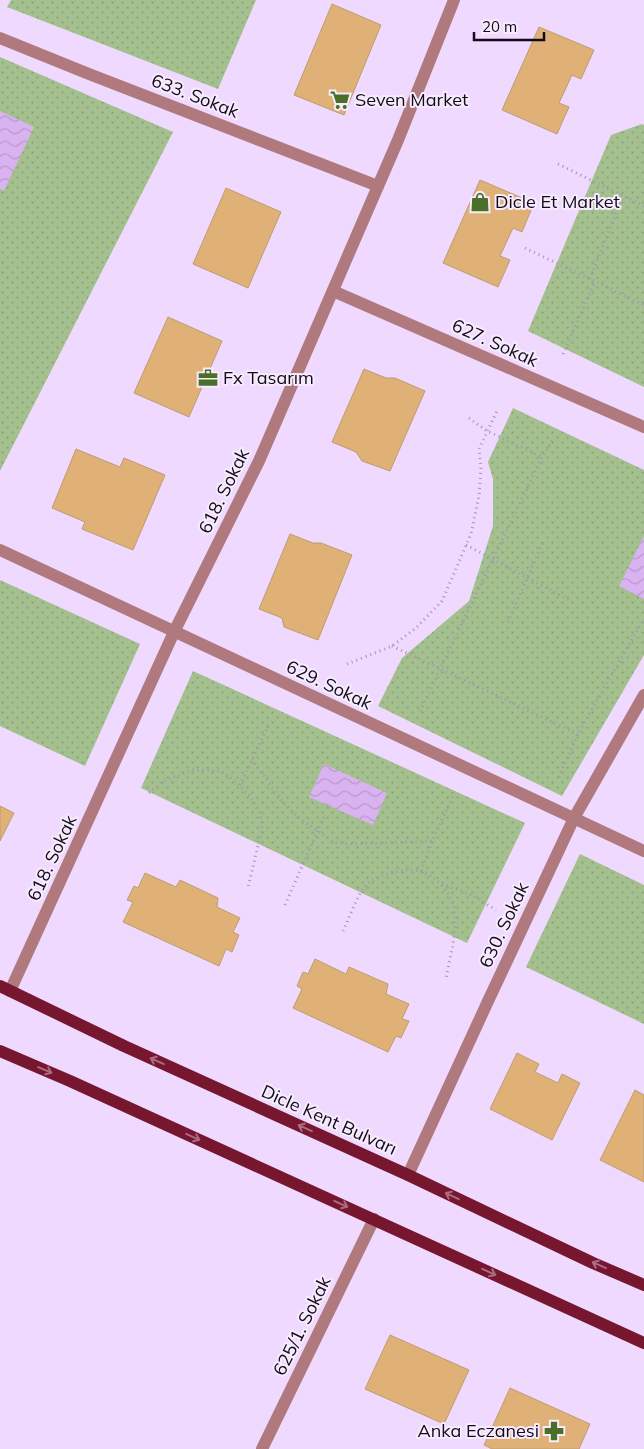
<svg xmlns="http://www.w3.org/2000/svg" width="644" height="1449" viewBox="0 0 644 1449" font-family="Mulish,sans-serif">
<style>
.grass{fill:url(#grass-dots)}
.water{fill:url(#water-waves)}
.building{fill:#dfb177;stroke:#bd9c73}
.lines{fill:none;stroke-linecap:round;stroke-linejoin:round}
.path{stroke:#a693b1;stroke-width:3;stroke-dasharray:1 4;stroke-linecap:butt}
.minor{stroke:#af797e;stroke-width:12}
.primary{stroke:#77172f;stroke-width:12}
.oneway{stroke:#aa6c82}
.labels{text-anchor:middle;stroke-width:4;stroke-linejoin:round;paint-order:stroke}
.street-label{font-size:18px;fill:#130a19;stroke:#f7ecfe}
.poi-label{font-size:18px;fill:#130a19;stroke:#f7ecfe;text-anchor:start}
</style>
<defs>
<pattern id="grass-dots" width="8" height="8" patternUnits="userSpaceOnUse" patternTransform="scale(1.25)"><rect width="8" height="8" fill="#a3c08e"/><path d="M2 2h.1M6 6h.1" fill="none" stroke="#8ba47a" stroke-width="1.8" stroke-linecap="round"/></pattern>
<pattern id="water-waves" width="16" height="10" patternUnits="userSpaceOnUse" patternTransform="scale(1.25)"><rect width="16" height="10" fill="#d9b3f0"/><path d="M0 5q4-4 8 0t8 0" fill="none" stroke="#b999cd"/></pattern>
</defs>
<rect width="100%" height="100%" fill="#f0d9fe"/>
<g class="grass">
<path d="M 11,0 L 256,0 L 218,89 L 7,7 Z"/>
<path d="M 0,57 L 173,132 L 0,471 Z"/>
<path d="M 642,124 L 644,125 L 644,387 L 528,331 L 611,135 Z"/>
<path d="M 513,408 L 644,470 L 644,655 L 562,796 L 378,706 L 402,658 L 469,601 L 493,526 L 493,479 L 488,462 Z"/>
<path d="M 0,580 L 140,644 L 85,766 L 0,726 Z"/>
<path d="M 193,671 L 525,823 L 467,943 L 141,788 Z"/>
<path d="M 580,854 L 644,885 L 644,1024 L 526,967 Z"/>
</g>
<g class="water">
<path d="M 0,111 L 34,127 L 4,191 L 0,189 Z"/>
<path d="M 644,536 L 644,599 L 619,586 Z"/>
<path d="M 324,764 L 387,793 L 373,825 L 309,797 Z"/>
</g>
<g class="building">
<path d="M 332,4 L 381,25 L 344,115 L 294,95 Z"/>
<path d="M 539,27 L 594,50 L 581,79 L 572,75 L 559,103 L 569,107 L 557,134 L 502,110 Z"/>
<path d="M 480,180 L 534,203 L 522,232 L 513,228 L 500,256 L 510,260 L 498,287 L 443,263 Z"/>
<path d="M 226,188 L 281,212 L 248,288 L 193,264 Z"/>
<path d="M 168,317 L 222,341 L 189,417 L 134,393 Z"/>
<path d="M 364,369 L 386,378 L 395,378 L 425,391 L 390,471 L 362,461 L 356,452 L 332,442 Z"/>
<path d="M 76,449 L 120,467 L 124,458 L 165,475 L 133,550 L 82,529 L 85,522 L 52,508 Z"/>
<path d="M 290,534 L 313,543 L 321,543 L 352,555 L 318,640 L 284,627 L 282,618 L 259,609 Z"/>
<path d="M 0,806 L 14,813 L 0,841 Z"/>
<path d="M 145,873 L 176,887 L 180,880 L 218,898 L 217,907 L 240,918 L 233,932 L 239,935 L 232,952 L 226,949 L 219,966 L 123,922 L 133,902 L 127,900 L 134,886 L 138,888 Z"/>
<path d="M 315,959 L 346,974 L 349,967 L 388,984 L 386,994 L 409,1004 L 402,1019 L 409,1021 L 401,1038 L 396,1036 L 388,1052 L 293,1008 L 302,989 L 297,986 L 303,972 L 308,974 Z"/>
<path d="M 517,1053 L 539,1064 L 535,1072 L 558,1083 L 562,1074 L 580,1083 L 552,1140 L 490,1109 Z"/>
<path d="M 635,1090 L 644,1095 L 644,1182 L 600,1160 Z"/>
<path d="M 390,1335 L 469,1370 L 444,1424 L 365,1389 Z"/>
<path d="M 510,1388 L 590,1424 L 579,1449 L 492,1449 L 484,1445 Z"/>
</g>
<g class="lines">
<g class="path">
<path d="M 558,164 L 644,206"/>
<path d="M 525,248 L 644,305"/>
<path d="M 590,279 L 623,196"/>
<path d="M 563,354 L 595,281"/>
<path d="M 469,418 L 487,431 L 542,457"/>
<path d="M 466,545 L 571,601"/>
<path d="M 508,622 L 544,540"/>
<path d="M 392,646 L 578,734"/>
<path d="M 347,664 L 392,646 L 416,628 L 442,601 L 471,534 L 479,496 L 481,467 L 479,449 L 498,409"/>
<path d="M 420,711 L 542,457 L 553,440"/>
<path d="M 252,759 L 281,800 L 299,818 L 333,842 L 350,844 L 432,841"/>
<path d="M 559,777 L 578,734 L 643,620"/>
<path d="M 240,785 L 270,722"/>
<path d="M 149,793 L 163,781 L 193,770 L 220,771 L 234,780 L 250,796 L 260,814 L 262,828 L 248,888"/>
<path d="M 421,871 L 432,841 L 454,794"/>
<path d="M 442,884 L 470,894 L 496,910"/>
<path d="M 285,905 L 325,814"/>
<path d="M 343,931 C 348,921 359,890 367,884 C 377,875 408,867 421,871 C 435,875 451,894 454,907 C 458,931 450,955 446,979"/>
</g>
<g class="minor">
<path d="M 0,38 L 89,74 L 378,186"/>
<path d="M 333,291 L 644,427"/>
<path d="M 0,550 L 644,851"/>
<path d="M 10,991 L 174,632 L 259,461 L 398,140 L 454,0"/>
<path d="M 408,1175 L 489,999 L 574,818 L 644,695"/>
<path d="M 262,1449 L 374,1219"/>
</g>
<g class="primary">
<path d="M 0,986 L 124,1046 L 408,1175 L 593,1263 L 644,1285"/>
<path d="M 0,1051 L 70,1081 L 644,1343"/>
</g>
</g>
<defs><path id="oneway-shaft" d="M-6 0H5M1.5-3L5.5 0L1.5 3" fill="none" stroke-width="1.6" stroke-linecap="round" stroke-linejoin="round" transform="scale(1.25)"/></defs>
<g class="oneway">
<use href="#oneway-shaft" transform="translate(157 1061) rotate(-156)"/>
<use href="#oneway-shaft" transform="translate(45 1070) rotate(23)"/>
<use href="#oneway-shaft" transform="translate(305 1128) rotate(-156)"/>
<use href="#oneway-shaft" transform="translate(193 1137) rotate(24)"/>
<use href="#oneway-shaft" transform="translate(452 1196) rotate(-155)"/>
<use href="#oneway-shaft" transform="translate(341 1204) rotate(24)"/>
<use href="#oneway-shaft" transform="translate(599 1265) rotate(-156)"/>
<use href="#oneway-shaft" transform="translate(489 1272) rotate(25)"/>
</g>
<defs>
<symbol id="supermarket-bare" viewBox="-9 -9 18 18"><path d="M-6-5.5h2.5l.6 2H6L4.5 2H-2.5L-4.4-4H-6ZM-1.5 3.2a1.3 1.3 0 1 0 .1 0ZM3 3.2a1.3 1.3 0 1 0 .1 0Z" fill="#4a6f28" stroke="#f7ecfe" stroke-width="2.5" paint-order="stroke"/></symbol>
<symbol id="shop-bare" viewBox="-9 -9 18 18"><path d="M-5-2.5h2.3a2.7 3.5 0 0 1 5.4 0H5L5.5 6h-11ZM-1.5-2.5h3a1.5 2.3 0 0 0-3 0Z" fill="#4a6f28" stroke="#f7ecfe" stroke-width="2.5" paint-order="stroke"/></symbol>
<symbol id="office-bare" viewBox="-9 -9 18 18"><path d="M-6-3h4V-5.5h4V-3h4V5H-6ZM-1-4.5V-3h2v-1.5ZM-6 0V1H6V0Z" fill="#4a6f28" stroke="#f7ecfe" stroke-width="2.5" paint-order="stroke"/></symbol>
<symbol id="pharmacy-bare" viewBox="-9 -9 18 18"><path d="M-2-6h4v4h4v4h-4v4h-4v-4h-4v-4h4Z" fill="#4a6f28" stroke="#f7ecfe" stroke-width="2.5" paint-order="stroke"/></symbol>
</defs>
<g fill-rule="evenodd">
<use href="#supermarket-bare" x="326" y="86" width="28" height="28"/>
<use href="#shop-bare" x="466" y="188" width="28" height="28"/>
<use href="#office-bare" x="194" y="364" width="28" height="28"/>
<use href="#pharmacy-bare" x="540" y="1417" width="28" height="28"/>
</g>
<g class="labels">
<g class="street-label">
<text transform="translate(195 96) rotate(21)" y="6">633. Sokak</text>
<text transform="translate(495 343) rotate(24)" y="6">627. Sokak</text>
<text transform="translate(224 491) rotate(-64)" y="6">618. Sokak</text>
<text transform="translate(329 685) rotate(25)" y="6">629. Sokak</text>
<text transform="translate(52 858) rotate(-65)" y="6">618. Sokak</text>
<text transform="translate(504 925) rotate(-65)" y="6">630. Sokak</text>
<text transform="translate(329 1120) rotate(24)" y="6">Dicle Kent Bulvarı</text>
<text transform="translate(302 1326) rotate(-64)" y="6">625/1. Sokak</text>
</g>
<g class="poi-label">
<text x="355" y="106">Seven Market</text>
<text x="495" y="208">Dicle Et Market</text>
<text x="223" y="384">Fx Tasarım</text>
<text x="539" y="1437" text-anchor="end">Anka Eczanesi</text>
</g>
</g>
<path d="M474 32v8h70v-8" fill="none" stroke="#130a19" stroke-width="2.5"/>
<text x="482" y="32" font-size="15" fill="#130a19" stroke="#f7ecfe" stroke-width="4" paint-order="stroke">20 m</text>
</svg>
